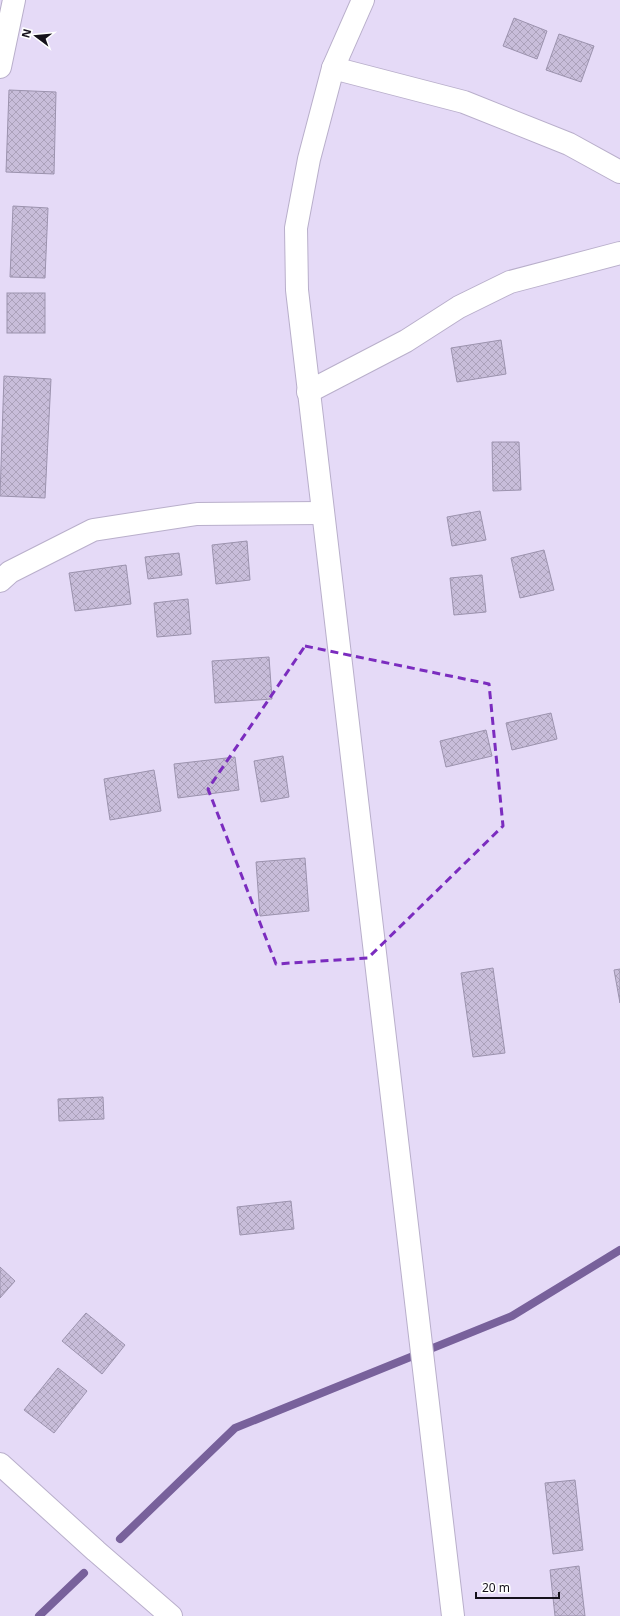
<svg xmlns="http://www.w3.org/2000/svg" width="620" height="1616" viewBox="0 0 620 1616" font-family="'Noto Sans',sans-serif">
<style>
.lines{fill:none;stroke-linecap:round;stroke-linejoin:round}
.stream{stroke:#78619b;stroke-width:8}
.building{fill:url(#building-cross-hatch);stroke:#9c93ae}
.street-casing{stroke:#b9afcb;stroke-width:24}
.secondary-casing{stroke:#b9afcb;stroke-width:24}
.street{stroke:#fff;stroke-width:22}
.secondary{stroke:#fff;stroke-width:22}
.marked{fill:none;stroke:#7b2cbf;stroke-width:3;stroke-dasharray:8 5;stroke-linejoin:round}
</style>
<defs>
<pattern id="building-cross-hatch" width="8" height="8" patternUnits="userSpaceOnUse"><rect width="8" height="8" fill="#c8bdda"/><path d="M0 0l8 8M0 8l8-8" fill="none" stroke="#aba1ba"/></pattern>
</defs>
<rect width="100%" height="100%" fill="#e5daf7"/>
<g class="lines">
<g class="stream">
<path d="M 120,1539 L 235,1428 L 512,1316 L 620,1250"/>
<path d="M 39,1616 L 84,1573"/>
</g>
</g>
<g class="building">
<path d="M 514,18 L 547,31 L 537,59 L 503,46 Z"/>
<path d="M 559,34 L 594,46 L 581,82 L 546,70 Z"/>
<path d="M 9,90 L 56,92 L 54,174 L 6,172 Z"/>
<path d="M 13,206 L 48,208 L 45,278 L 10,277 Z"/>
<rect x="7" y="293" width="38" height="40"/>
<path d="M 501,340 L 506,374 L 457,382 L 451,348 Z"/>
<path d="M 4,376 L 51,379 L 45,498 L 0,496 Z"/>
<path d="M 492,442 L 519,442 L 521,490 L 493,491 Z"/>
<path d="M 480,511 L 486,540 L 452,546 L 447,517 Z"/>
<path d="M 247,541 L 250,580 L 216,584 L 212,545 Z"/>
<path d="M 544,550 L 554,590 L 520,598 L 511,558 Z"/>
<path d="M 179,553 L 182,575 L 148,579 L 145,557 Z"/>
<path d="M 126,565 L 131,604 L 75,611 L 69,573 Z"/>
<path d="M 482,575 L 486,612 L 454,615 L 450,578 Z"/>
<path d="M 188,599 L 191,634 L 157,637 L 154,603 Z"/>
<path d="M 269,657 L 272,699 L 215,703 L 212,661 Z"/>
<path d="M 551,713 L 557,739 L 512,750 L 506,723 Z"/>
<path d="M 486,730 L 492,756 L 446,767 L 440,741 Z"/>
<path d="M 283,756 L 289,797 L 261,802 L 254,761 Z"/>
<path d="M 235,757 L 239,790 L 178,798 L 174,764 Z"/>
<path d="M 154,770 L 161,811 L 110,820 L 104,779 Z"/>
<path d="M 305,858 L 309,911 L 260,916 L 256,862 Z"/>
<path d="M 493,968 L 505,1053 L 473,1057 L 461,973 Z"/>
<path d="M 620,969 L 620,1003 L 614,970 Z"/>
<path d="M 103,1097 L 104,1119 L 59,1121 L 58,1099 Z"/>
<path d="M 291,1201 L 294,1229 L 240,1235 L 237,1207 Z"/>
<path d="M 0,1267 L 15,1281 L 0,1298 Z"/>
<path d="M 86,1313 L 125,1345 L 102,1374 L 62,1341 Z"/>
<path d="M 58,1368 L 87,1391 L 54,1433 L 24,1410 Z"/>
<path d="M 575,1480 L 583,1550 L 553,1554 L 545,1483 Z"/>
<path d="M 579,1566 L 585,1616 L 555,1616 L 550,1570 Z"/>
</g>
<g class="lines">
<defs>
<g id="street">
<path d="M 363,0 L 333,68 L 309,159 L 296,228 L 297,290 L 453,1616"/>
<path d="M 0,67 L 14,0"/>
<path d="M 333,68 L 464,102 L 569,144 L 620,172"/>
<path d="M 308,392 L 406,341 L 459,307 L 510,282 L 620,253"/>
<path d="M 0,581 L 10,572 L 93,530 L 197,514 L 323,513"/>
</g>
<path id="secondary" d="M 0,1464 L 96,1551 L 171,1616"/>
</defs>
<use href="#street" class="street-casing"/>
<use href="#secondary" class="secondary-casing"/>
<use href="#street" class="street"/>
<use href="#secondary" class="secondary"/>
</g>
<path class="marked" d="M 305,646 L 489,684 L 503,826 L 368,958 L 276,964 L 208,789 Z"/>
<g transform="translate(36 36) rotate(286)" stroke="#ffffff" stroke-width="3" paint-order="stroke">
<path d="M0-3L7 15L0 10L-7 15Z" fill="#15111b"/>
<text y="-6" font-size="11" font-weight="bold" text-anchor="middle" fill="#15111b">N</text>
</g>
<path d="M476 1592v6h83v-6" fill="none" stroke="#15111b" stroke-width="2"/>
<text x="482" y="1592" font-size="12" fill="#15111b" stroke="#ffffff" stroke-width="3" paint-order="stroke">20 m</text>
</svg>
